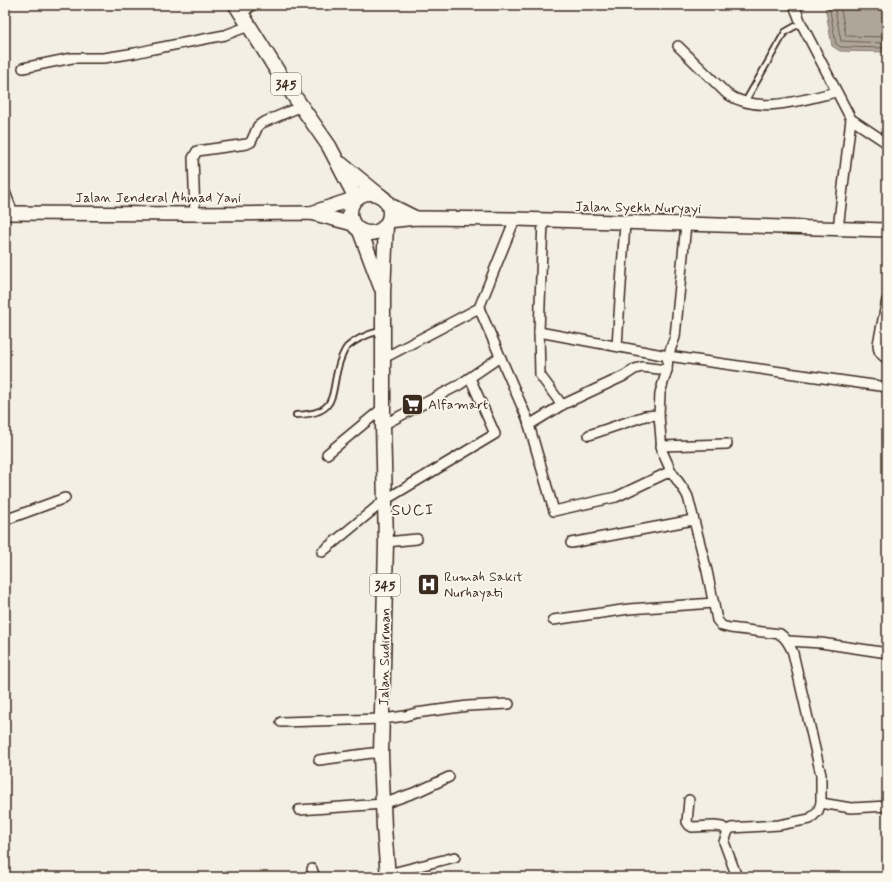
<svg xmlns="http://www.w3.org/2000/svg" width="892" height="882" viewBox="0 0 892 882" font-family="Mynerve,sans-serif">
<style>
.water{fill:#afa69a;stroke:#817468}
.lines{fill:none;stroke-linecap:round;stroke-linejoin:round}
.shore{stroke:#695c50;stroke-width:1}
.service-casing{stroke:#3b2a1e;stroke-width:8}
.minor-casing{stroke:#3b2a1e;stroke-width:12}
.secondary-casing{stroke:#3b2a1e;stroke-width:16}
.primary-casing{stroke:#3b2a1e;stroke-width:17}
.service{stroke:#fbf7ec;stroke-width:4.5}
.minor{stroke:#fbf7ec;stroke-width:9}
.secondary{stroke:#fbf7ec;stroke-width:13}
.primary{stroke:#fbf7ec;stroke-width:14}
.labels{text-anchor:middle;stroke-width:3.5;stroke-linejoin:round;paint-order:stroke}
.shield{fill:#fbf7ec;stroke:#75685c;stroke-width:1}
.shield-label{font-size:13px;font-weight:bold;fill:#3b2a1e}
.street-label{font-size:14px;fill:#3b2a1e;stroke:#fbf7ec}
.poi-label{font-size:14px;fill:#3b2a1e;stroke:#fbf7ec;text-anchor:start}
.quarter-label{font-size:16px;letter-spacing:1px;fill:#3b2a1e;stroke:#fbf7ec}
</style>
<rect width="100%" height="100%" fill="#f3efe4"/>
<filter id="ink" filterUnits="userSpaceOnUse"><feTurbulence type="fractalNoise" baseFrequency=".025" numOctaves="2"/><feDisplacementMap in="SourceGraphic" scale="8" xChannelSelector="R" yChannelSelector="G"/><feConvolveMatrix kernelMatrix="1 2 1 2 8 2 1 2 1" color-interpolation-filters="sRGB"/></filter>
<g filter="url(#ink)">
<path class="water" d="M 825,5 L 887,5 L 887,52 L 840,51 L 832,46 Z"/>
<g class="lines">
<g class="shore">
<path d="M 829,5 L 836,44 L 841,47 L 887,48"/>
<path d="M 834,5 L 841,41 L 887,43"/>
<path d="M 840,5 L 846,36 L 887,37"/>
</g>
<defs>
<g id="service">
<path d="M 243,15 L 256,5"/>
<path d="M 745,102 L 785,32 L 801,23"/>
<path d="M 296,415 C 341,414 329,393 340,361 C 342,356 344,350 347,347 C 357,338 368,334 380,331"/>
</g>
<g id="minor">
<path d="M 794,5 L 801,23 L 851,119 L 887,143"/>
<path d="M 678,46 L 727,94 C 759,115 802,100 836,92"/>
<path d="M 23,68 L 72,58 L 104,58 L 135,53 L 153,49 L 225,35 L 249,26"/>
<path d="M 5,192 L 13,213"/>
<path d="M 195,214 L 193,158 L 197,151 L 247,144 L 251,142 L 258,126 L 262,123 L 302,106"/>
<path d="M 543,220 L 539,332 L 540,375 L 562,405"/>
<path d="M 686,224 L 675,337 L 668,356 L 667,370 L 660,393 L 659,415 L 662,451 L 671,471 L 686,493 L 688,497 L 707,571 L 717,620 L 722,626 L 730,628 L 780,634 C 787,639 790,645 793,653 L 821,775 L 821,803 L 818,811 L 810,819 L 779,825 L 731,828 L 728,831 L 724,842 L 737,877"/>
<path d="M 838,229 L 851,119"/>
<path d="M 887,300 L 878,344 C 878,352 881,355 887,359"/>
<path d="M 479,308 L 527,418 L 554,511 L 616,497 L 671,471"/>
<path d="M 539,332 L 668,356 L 887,387"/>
<path d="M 617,346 L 625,223"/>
<path d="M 384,358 L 479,308 L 515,219"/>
<path d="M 383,425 L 459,385 L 500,357"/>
<path d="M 529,425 L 562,405 L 624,376 L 635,369 L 642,367 L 667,370"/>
<path d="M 589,435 L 645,416 L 659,415"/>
<path d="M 661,446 L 727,444"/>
<path d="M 327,454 L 384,407"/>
<path d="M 5,520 L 65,498"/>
<path d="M 386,542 L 417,539"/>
<path d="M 571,543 L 693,520"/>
<path d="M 322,552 L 385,500 L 495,434 L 470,378"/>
<path d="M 553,620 L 629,609 L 714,603"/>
<path d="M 788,641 L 821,643 L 881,652"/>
<path d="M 281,722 L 383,719 L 405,716 L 416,713 L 468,706 L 509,704"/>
<path d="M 319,760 L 372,753 L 381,754"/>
<path d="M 689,800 L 687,822 L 689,825 L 692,827 L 714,826 L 722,827 L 728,831"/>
<path d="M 821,803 L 851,808 L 887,806"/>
<path d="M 299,810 L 383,804 L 419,791 L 449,777"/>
<path d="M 312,869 L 315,877"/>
<path d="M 388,874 L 455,857"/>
</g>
<g id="secondary">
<path d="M 388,204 L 416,218"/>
<path d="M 5,213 L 195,214 L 311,213 L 353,224"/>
<path d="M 311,213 L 356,198"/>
<path d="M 388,221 L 416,218 L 515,219 L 887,230"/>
</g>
<g id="primary">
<path d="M 236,5 L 283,80 L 329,146 L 356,198"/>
<path d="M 341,164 L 379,195"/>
<circle cx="370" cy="213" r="20"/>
<path d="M 386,225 L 383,293 L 383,425 L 386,542 L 381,754 L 384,828 L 388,877"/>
<path d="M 360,231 L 381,287"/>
</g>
</defs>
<use href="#service" class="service-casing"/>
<use href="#minor" class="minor-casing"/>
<use href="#secondary" class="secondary-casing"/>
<use href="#primary" class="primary-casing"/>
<use href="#service" class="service"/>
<use href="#minor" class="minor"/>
<use href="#secondary" class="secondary"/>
<use href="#primary" class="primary"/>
</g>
</g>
<defs>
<symbol id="supermarket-square" viewBox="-11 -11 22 22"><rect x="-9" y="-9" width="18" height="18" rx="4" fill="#3b2a1e" stroke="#fbf7ec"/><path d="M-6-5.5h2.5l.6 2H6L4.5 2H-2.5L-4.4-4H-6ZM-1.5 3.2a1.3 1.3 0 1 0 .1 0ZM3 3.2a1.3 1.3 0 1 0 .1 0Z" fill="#fff"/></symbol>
<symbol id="hospital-square" viewBox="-11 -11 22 22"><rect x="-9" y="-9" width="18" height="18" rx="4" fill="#3b2a1e" stroke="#fbf7ec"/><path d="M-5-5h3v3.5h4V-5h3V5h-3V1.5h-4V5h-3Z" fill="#fff"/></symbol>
</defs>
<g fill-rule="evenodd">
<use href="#supermarket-square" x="400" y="392" width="25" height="25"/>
<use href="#hospital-square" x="416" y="572" width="25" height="25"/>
</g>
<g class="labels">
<g class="shield">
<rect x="271" y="73" width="30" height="22" rx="3"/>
<rect x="370" y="574" width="30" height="22" rx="3"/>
</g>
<g class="shield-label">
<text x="286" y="89">345</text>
<text x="385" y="590">345</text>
</g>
<g class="street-label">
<text x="158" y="202">Jalan Jenderal Ahmad Yani</text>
<text transform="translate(638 207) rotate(1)" y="5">Jalan Syekh Nuryayi</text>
<text transform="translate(384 657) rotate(-89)" y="5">Jalan Sudirman</text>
</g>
<g class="poi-label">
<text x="428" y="409">Alfamart</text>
<text x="444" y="581">Rumah Sakit<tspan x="444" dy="16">Nurhayati</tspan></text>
</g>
<g class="quarter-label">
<text x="413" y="515">SUCI</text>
</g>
</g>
<rect width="892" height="882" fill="none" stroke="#fbf7ec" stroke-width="20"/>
<rect x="10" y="10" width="872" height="862" fill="none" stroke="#3b2a1e" stroke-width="1.5" filter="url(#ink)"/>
</svg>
